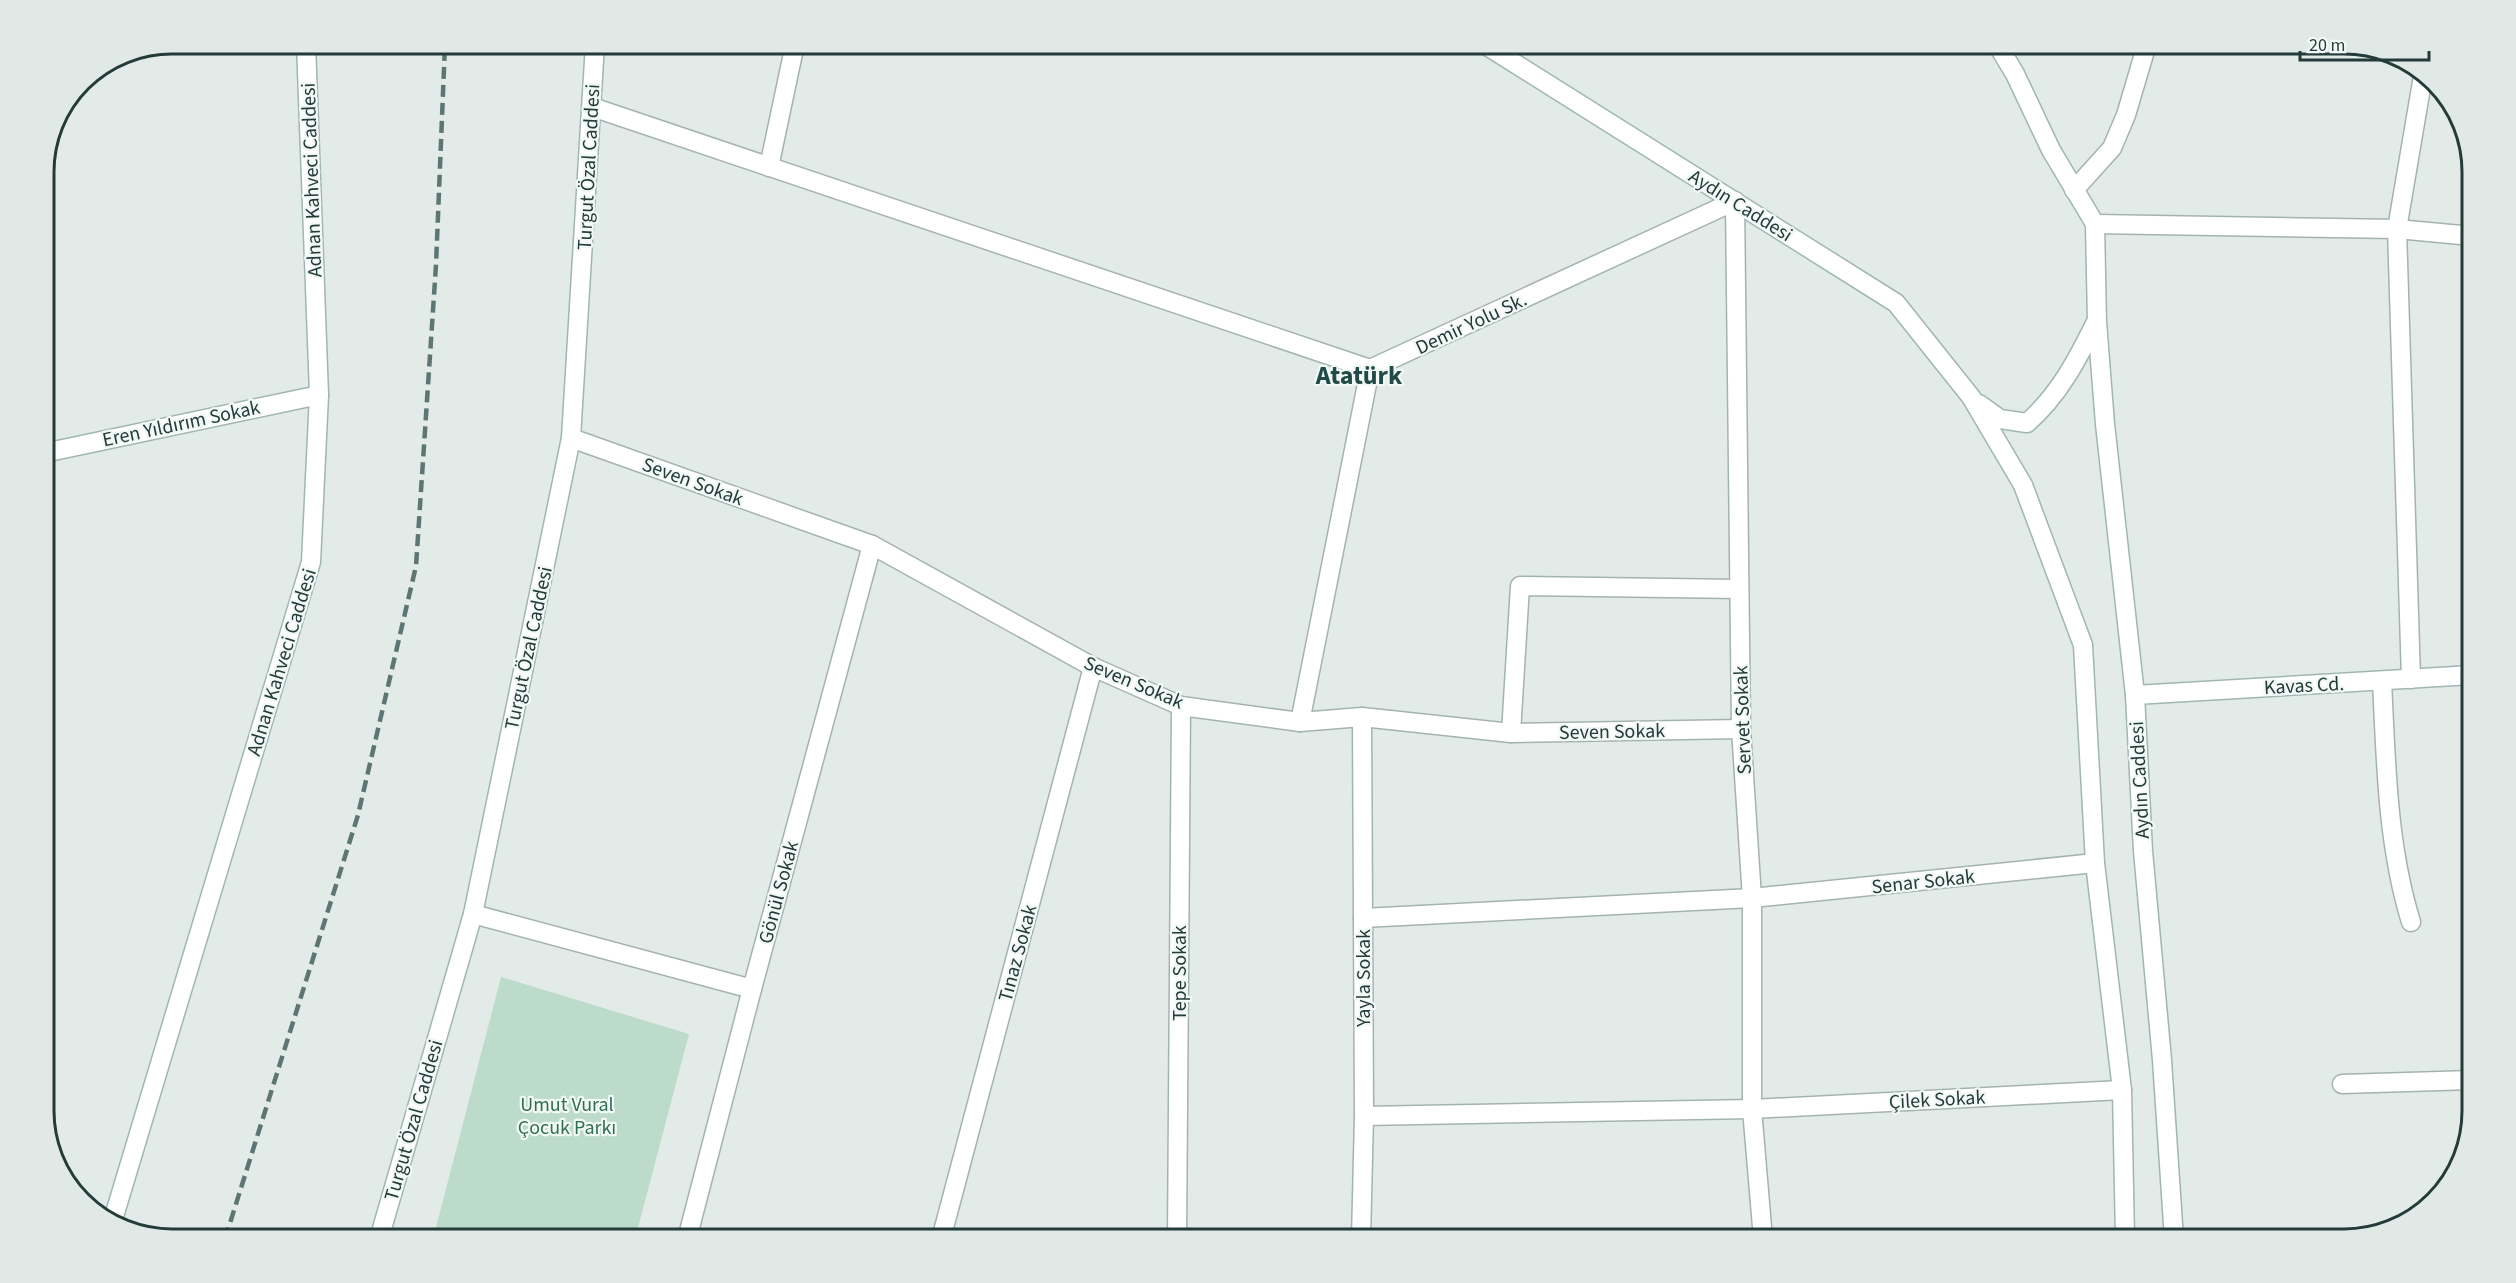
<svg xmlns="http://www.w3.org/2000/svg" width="2516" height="1283" viewBox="0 0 2516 1283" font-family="'Source Sans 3',sans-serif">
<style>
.green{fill:#bcdbca}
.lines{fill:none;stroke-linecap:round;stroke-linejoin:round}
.lane-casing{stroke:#a5b3b0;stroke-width:21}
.street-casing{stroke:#a5b3b0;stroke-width:21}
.secondary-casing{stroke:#a1b6b2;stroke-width:21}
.lane{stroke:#fff;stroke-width:18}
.street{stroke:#fff;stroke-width:18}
.secondary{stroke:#fff;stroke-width:18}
.rail{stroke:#5d7674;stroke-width:4.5;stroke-dasharray:12 6;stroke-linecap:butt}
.labels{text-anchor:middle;stroke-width:4.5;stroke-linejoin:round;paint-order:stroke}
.street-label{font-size:20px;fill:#233b39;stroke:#f2f8f6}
.park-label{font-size:20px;fill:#306f53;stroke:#f2f8f6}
.district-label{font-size:26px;font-weight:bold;fill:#204b49;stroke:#f2f8f6}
.rim{fill:none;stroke:#233b39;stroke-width:3}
</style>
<rect width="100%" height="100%" fill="#e2ebe8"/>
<path class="green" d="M 501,977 L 689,1034 L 635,1239 L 433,1239 Z"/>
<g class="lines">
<defs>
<path id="lane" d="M 2382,681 C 2386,762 2387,844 2411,922"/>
<g id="street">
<path d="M 592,107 L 1370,369"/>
<path d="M 769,167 L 795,44"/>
<path d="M 2074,190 L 2112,148 L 2126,115 L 2147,44"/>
<path d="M 2095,224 L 2397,229 L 2472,236"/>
<path d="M 571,438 L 872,545 L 1093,667 L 1181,706 L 1300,722 L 1362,717 L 1511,733 L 1741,729"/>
<path d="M 2411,679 L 2397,229 L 2423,76"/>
<path d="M 1300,722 L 1370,369 L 1735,201 L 1741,729 L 1752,898 L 1752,1109 L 1763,1239"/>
<path d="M 1511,733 L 1520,586 L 1739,589"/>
<path d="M 473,914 L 752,989"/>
<path d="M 1363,918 L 1752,898 L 2095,863"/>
<path d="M 2342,1084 L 2472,1080"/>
<path d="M 1364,1116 L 1752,1109 L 2122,1090"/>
<path d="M 687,1239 L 752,989 L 872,545"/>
<path d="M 941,1239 L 1093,667"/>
<path d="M 1177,1239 L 1181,706"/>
<path d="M 1361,1239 L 1364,1116 L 1362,717"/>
</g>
<g id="secondary">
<path d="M 1484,44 L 1896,303 L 1971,397 L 2023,485 L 2083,645 L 2095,863 L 2122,1090 L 2125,1239"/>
<path d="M 1997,44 L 2015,74 L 2051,150 L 2095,224 L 2097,322 L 2105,424 L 2135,695 L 2143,851 L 2162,1060 L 2174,1239"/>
<path d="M 1979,404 L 2000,419 L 2027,423 C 2059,395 2077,360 2096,322"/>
<path d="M 44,453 L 319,395"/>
<path d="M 2135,695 L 2472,675"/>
<path d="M 112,1223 L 311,562 L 319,395 L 306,44"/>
<path d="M 379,1239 L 473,914 L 571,438 L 595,44"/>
</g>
</defs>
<use href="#lane" class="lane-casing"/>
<use href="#street" class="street-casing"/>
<use href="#secondary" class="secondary-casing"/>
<use href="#lane" class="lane"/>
<use href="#street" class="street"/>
<use href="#secondary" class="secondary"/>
<path class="rail" d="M 225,1239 L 358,815 L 416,566 L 436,265 L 445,44"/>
</g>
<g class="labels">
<g class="street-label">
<text transform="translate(588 167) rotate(-87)" y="7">Turgut Özal Caddesi</text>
<text transform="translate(311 180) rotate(-92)" y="7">Adnan Kahveci Caddesi</text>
<text transform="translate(1741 205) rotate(32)" y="7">Aydın Caddesi</text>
<text transform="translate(1471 323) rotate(-25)" y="7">Demir Yolu Sk.</text>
<text transform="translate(181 423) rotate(-12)" y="7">Eren Yıldırım Sokak</text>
<text transform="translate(693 481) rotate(20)" y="7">Seven Sokak</text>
<text transform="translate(528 648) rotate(-78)" y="7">Turgut Özal Caddesi</text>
<text transform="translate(281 662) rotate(-73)" y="7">Adnan Kahveci Caddesi</text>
<text transform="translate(1134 682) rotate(23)" y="7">Seven Sokak</text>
<text transform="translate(2304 685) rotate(-3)" y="7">Kavas Cd.</text>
<text transform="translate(1742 720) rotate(-92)" y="7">Servet Sokak</text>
<text transform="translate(1612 731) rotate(-1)" y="7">Seven Sokak</text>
<text transform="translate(2139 780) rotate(-93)" y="7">Aydın Caddesi</text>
<text transform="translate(1923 881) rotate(-6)" y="7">Senar Sokak</text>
<text transform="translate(778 892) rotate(-75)" y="7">Gönül Sokak</text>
<text transform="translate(1017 953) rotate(-75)" y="7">Tınaz Sokak</text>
<text transform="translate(1179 973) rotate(-90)" y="7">Tepe Sokak</text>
<text transform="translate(1363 978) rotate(-90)" y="7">Yayla Sokak</text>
<text transform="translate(1937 1099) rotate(-3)" y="7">Çilek Sokak</text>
<text transform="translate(413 1120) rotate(-74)" y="7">Turgut Özal Caddesi</text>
</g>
<g class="park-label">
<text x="567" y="1111">Umut Vural<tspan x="567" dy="23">Çocuk Parkı</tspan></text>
</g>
<g class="district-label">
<text x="1359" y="384">Atatürk</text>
</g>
</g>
<path d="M0 0H2516V1283H0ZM172 54H2344A118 118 0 0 1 2462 172V1111A118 118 0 0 1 2344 1229H172A118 118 0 0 1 54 1111V172A118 118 0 0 1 172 54Z" fill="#e1e9e7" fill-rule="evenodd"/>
<path class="rim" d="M172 54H2344A118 118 0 0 1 2462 172V1111A118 118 0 0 1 2344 1229H172A118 118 0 0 1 54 1111V172A118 118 0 0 1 172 54Z"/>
<path d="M2300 51v9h129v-9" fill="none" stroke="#233b39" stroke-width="3"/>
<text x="2309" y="51" font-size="18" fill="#233b39" stroke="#f2f8f6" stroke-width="4.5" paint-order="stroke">20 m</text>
</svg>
